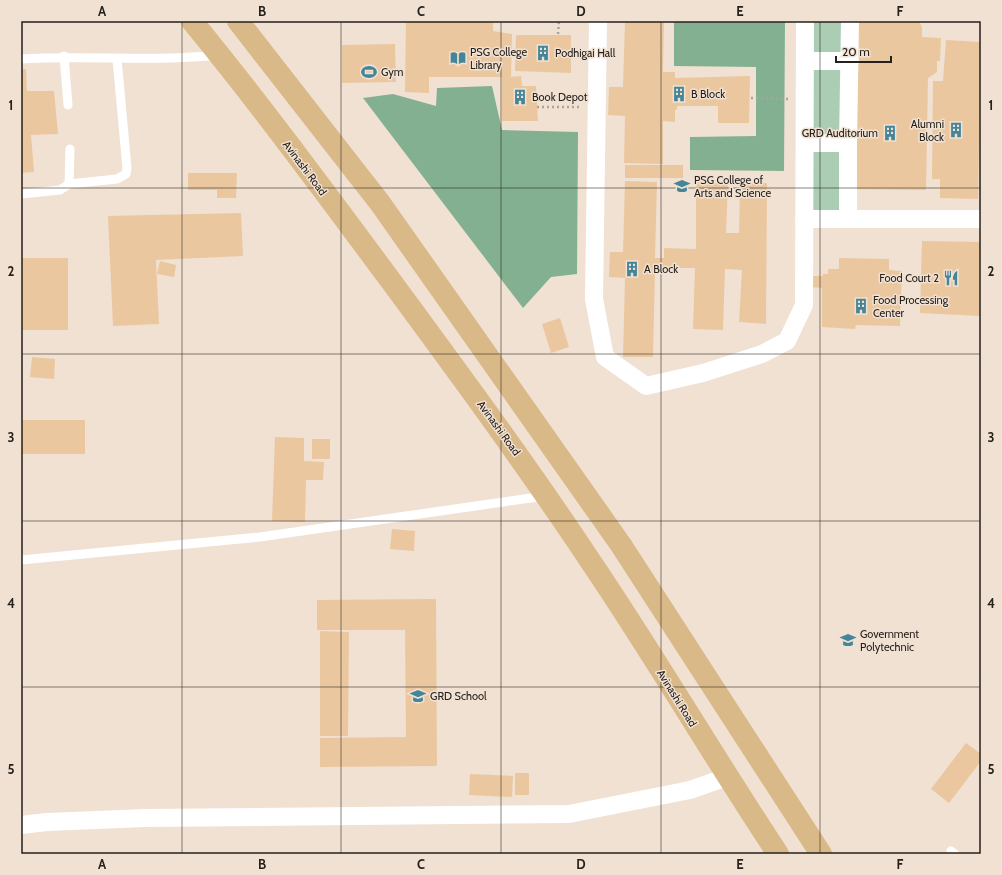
<svg xmlns="http://www.w3.org/2000/svg" width="1002" height="875" viewBox="0 0 1002 875" font-family="Cabin,sans-serif">
<style>
.green{fill:#aacdb4}
.forest{fill:#83b091}
.building{fill:#ebc79f}
.lines{fill:none;stroke-linecap:round;stroke-linejoin:round}
.path{stroke:#afa297;stroke-width:2.5;stroke-dasharray:2 3;stroke-linecap:butt}
.lane{stroke:#fff;stroke-width:9}
.street{stroke:#fff;stroke-width:18}
.primary{stroke:#dab988;stroke-width:22}
.grid{fill:none;stroke:#26201b;stroke-width:1;stroke-opacity:0.55}
.labels{text-anchor:middle;stroke-width:3;stroke-linejoin:round;paint-order:stroke}
.poi-label{font-size:11px;fill:#26201b;stroke:#f0e1d3;text-anchor:start}
.street-label{font-size:11px;fill:#26201b;stroke:#f0e1d3}
.neatline{fill:none;stroke:#26201b;stroke-width:1.5}
.grid-label{font-size:13px;text-anchor:middle;font-weight:bold;fill:#26201b}
</style>
<rect width="100%" height="100%" fill="#f0e1d3"/>
<g class="green">
<path d="M 810,21 L 844,21 L 843,55 L 810,54 Z"/>
<path d="M 813,68 L 842,68 L 841,138 L 812,138 Z"/>
<path d="M 812,149 L 841,150 L 841,212 L 811,211 Z"/>
</g>
<g class="forest">
<path d="M 674,21 L 785,21 L 784,171 L 690,170 L 690,137 L 756,136 L 756,67 L 674,66 Z"/>
<path d="M 492,86 L 502,130 L 578,132 L 577,274 L 551,277 L 523,308 L 363,98 L 393,94 L 436,106 L 437,88 Z"/>
</g>
<g class="building">
<path d="M 406,21 L 493,21 L 493,31 L 512,34 L 511,77 L 521,76 L 522,86 L 536,86 L 538,121 L 502,121 L 502,77 L 429,77 L 429,93 L 405,92 Z"/>
<path d="M 625,21 L 664,21 L 663,72 L 675,72 L 675,78 L 750,76 L 749,123 L 718,123 L 718,106 L 677,106 L 677,109 L 675,110 L 675,122 L 663,121 L 663,164 L 624,163 L 625,116 L 608,115 L 609,87 L 623,87 Z"/>
<path d="M 856,21 L 919,21 L 922,27 L 922,37 L 941,38 L 940,61 L 937,61 L 937,72 L 928,78 L 926,190 L 852,189 Z"/>
<path d="M 516,35 L 571,35 L 571,73 L 515,71 Z"/>
<path d="M 946,40 L 981,42 L 978,199 L 940,198 L 940,179 L 932,179 L 933,81 L 943,81 Z"/>
<path d="M 395,44 L 396,82 L 342,83 L 342,45 Z"/>
<path d="M 21,69 L 26,69 L 27,91 L 54,91 L 58,134 L 31,135 L 34,172 L 21,173 Z"/>
<rect x="625" y="165" width="58" height="13"/>
<path d="M 188,173 L 237,173 L 236,198 L 217,198 L 217,190 L 188,190 Z"/>
<path d="M 625,181 L 657,182 L 655,258 L 664,258 L 664,248 L 696,249 L 696,182 L 728,184 L 726,233 L 739,233 L 740,184 L 767,183 L 766,324 L 739,322 L 742,270 L 725,269 L 723,330 L 693,329 L 695,268 L 655,268 L 653,357 L 623,357 L 625,278 L 609,277 L 610,252 L 623,252 Z"/>
<path d="M 241,213 L 243,256 L 156,260 L 159,324 L 113,326 L 108,216 Z"/>
<path d="M 922,241 L 981,242 L 981,316 L 920,313 Z"/>
<rect x="21" y="258" width="47" height="72"/>
<path d="M 839,258 L 889,259 L 889,270 L 902,271 L 900,326 L 856,325 L 855,329 L 822,327 L 822,288 L 812,287 L 812,276 L 823,276 L 823,274 L 828,274 L 828,269 L 839,269 Z"/>
<path d="M 160,261 L 176,265 L 174,277 L 157,274 Z"/>
<path d="M 560,318 L 569,347 L 551,353 L 542,324 Z"/>
<path d="M 32,357 L 55,359 L 54,379 L 30,377 Z"/>
<rect x="21" y="420" width="64" height="34"/>
<path d="M 275,437 L 304,438 L 304,461 L 324,462 L 323,480 L 306,480 L 305,522 L 272,521 Z"/>
<rect x="312" y="439" width="18" height="20"/>
<path d="M 392,529 L 415,531 L 414,551 L 390,549 Z"/>
<path d="M 436,599 L 437,766 L 320,767 L 320,738 L 406,737 L 405,630 L 317,630 L 317,600 Z"/>
<path d="M 320,631 L 349,632 L 348,736 L 320,736 Z"/>
<path d="M 966,743 L 981,754 L 981,761 L 949,803 L 931,789 Z"/>
<rect x="515" y="773" width="14" height="22"/>
<path d="M 470,774 L 513,776 L 512,797 L 469,795 Z"/>
</g>
<g class="lines">
<g class="path">
<path d="M 558,34 L 559,21"/>
<path d="M 751,98 L 788,99"/>
<path d="M 537,107 L 579,107"/>
</g>
<g class="lane">
<path d="M 64,56 L 68,105"/>
<path d="M 21,59 C 87,55 153,62 218,55"/>
<path d="M 69,184 L 117,179 L 126,174 L 127,168 L 117,59"/>
<path d="M 21,194 L 60,190 L 69,184 L 70,149"/>
<path d="M 21,560 L 260,537 L 545,496"/>
<path d="M 951,851 L 955,854"/>
</g>
<g class="street">
<path d="M 598,21 L 594,299 L 605,357 L 646,386 L 703,373 L 762,354 L 787,341 L 804,305 L 805,21"/>
<path d="M 805,61 L 850,61"/>
<path d="M 805,143 L 848,143 L 850,21"/>
<path d="M 848,218 L 848,143"/>
<path d="M 804,219 L 981,219"/>
<path d="M 21,825 L 47,822 L 145,818 L 569,814 L 690,790 L 727,777"/>
</g>
<g class="primary">
<path d="M 192,21 C 260,104 324,191 388,277 C 458,372 528,467 593,565 C 657,660 715,759 778,854"/>
<path d="M 238,21 L 380,203 L 621,545 L 821,854"/>
</g>
</g>
<path class="grid" d="M 182,21 L 182,854M 341,21 L 341,854M 501,21 L 501,854M 661,21 L 661,854M 820,21 L 820,854M 21,188 L 981,188M 21,354 L 981,354M 21,521 L 981,521M 21,687 L 981,687"/>
<defs>
<symbol id="building-bare" viewBox="-9 -9 18 18"><path d="M-4-6H4V6H1V3H-1V6H-4ZM-2.5-4.3h1.7v1.8h-1.7ZM.8-4.3h1.7v1.8H.8ZM-2.5-1h1.7V.8h-1.7ZM.8-1h1.7V.8H.8Z" fill="#448598" stroke="#f0e1d3" stroke-width="2.5" paint-order="stroke"/></symbol>
<symbol id="library-bare" viewBox="-9 -9 18 18"><path d="M-6-4Q-3-5.5-.7-3.5V5Q-3 3-6 4ZM6-4Q3-5.5 .7-3.5V5Q3 3 6 4Z" fill="#448598" stroke="#f0e1d3" stroke-width="2.5" paint-order="stroke"/></symbol>
<symbol id="stadium-bare" viewBox="-9 -9 18 18"><path d="M0-5a6.5 5 0 1 0 0 10a6.5 5 0 1 0 0-10ZM-3.5-1.8h7v3.6h-7Z" fill="#448598" stroke="#f0e1d3" stroke-width="2.5" paint-order="stroke"/></symbol>
<symbol id="university-bare" viewBox="-9 -9 18 18"><path d="M0-5L7-2L0 1L-7-2ZM-4 1L0 2.5L4 1V4Q0 6-4 4Z" fill="#448598" stroke="#f0e1d3" stroke-width="2.5" paint-order="stroke"/></symbol>
<symbol id="restaurant-bare" viewBox="-9 -9 18 18"><path d="M-5-6h1v4h1v-4h1v4h1v-4h1v5L-1.5 .5V6h-2V.5L-5-1ZM5-6V6H3V1.5H1.5Q1.5-4 5-6Z" fill="#448598" stroke="#f0e1d3" stroke-width="2.5" paint-order="stroke"/></symbol>
<symbol id="school-bare" viewBox="-9 -9 18 18"><path d="M0-5L7-2L0 1L-7-2ZM-4 1L0 2.5L4 1V4Q0 6-4 4Z" fill="#448598" stroke="#f0e1d3" stroke-width="2.5" paint-order="stroke"/></symbol>
</defs>
<g fill-rule="evenodd">
<use href="#building-bare" x="532" y="42" width="22" height="22"/>
<use href="#library-bare" x="447" y="47" width="22" height="22"/>
<use href="#stadium-bare" x="358" y="61" width="22" height="22"/>
<use href="#building-bare" x="668" y="83" width="22" height="22"/>
<use href="#building-bare" x="509" y="86" width="22" height="22"/>
<use href="#building-bare" x="945" y="119" width="22" height="22"/>
<use href="#building-bare" x="879" y="122" width="22" height="22"/>
<use href="#university-bare" x="671" y="175" width="22" height="22"/>
<use href="#building-bare" x="621" y="258" width="22" height="22"/>
<use href="#restaurant-bare" x="940" y="267" width="22" height="22"/>
<use href="#building-bare" x="850" y="295" width="22" height="22"/>
<use href="#university-bare" x="837" y="629" width="22" height="22"/>
<use href="#school-bare" x="407" y="685" width="22" height="22"/>
</g>
<g class="labels">
<g class="poi-label">
<text x="470" y="56">PSG College<tspan x="470" dy="13">Library</tspan></text>
<text x="555" y="57">Podhigai Hall</text>
<text x="381" y="76">Gym</text>
<text x="691" y="98">B Block</text>
<text x="532" y="101">Book Depot</text>
<text x="944" y="128" text-anchor="end">Alumni<tspan x="944" dy="13">Block</tspan></text>
<text x="878" y="137" text-anchor="end">GRD Auditorium</text>
<text x="694" y="184">PSG College of<tspan x="694" dy="13">Arts and Science</tspan></text>
<text x="644" y="273">A Block</text>
<text x="939" y="282" text-anchor="end">Food Court 2</text>
<text x="873" y="304">Food Processing<tspan x="873" dy="13">Center</tspan></text>
<text x="860" y="638">Government<tspan x="860" dy="13">Polytechnic</tspan></text>
<text x="430" y="700">GRD School</text>
</g>
<g class="street-label">
<text transform="translate(305 168) rotate(53)" y="4">Avinashi Road</text>
<text transform="translate(499 428) rotate(54)" y="4">Avinashi Road</text>
<text transform="translate(677 698) rotate(58)" y="4">Avinashi Road</text>
</g>
</g>
<rect width="1002" height="875" fill="none" stroke="#f0e1d3" stroke-width="44"/>
<path d="M836 56v6h55v-6" fill="none" stroke="#26201b" stroke-width="2"/>
<text x="842" y="56" font-size="12" fill="#26201b" stroke="#f0e1d3" stroke-width="3" paint-order="stroke">20 m</text>
<rect x="22" y="22" width="958" height="831" class="neatline"/>
<g class="grid-label">
<text x="102" y="16">A</text>
<text x="262" y="16">B</text>
<text x="421" y="16">C</text>
<text x="581" y="16">D</text>
<text x="740" y="16">E</text>
<text x="900" y="16">F</text>
<text x="11" y="110">1</text>
<text x="991" y="110">1</text>
<text x="11" y="276">2</text>
<text x="991" y="276">2</text>
<text x="11" y="442">3</text>
<text x="991" y="442">3</text>
<text x="11" y="608">4</text>
<text x="991" y="608">4</text>
<text x="11" y="774">5</text>
<text x="991" y="774">5</text>
<text x="102" y="869">A</text>
<text x="262" y="869">B</text>
<text x="421" y="869">C</text>
<text x="581" y="869">D</text>
<text x="740" y="869">E</text>
<text x="900" y="869">F</text>
</g>
</svg>
